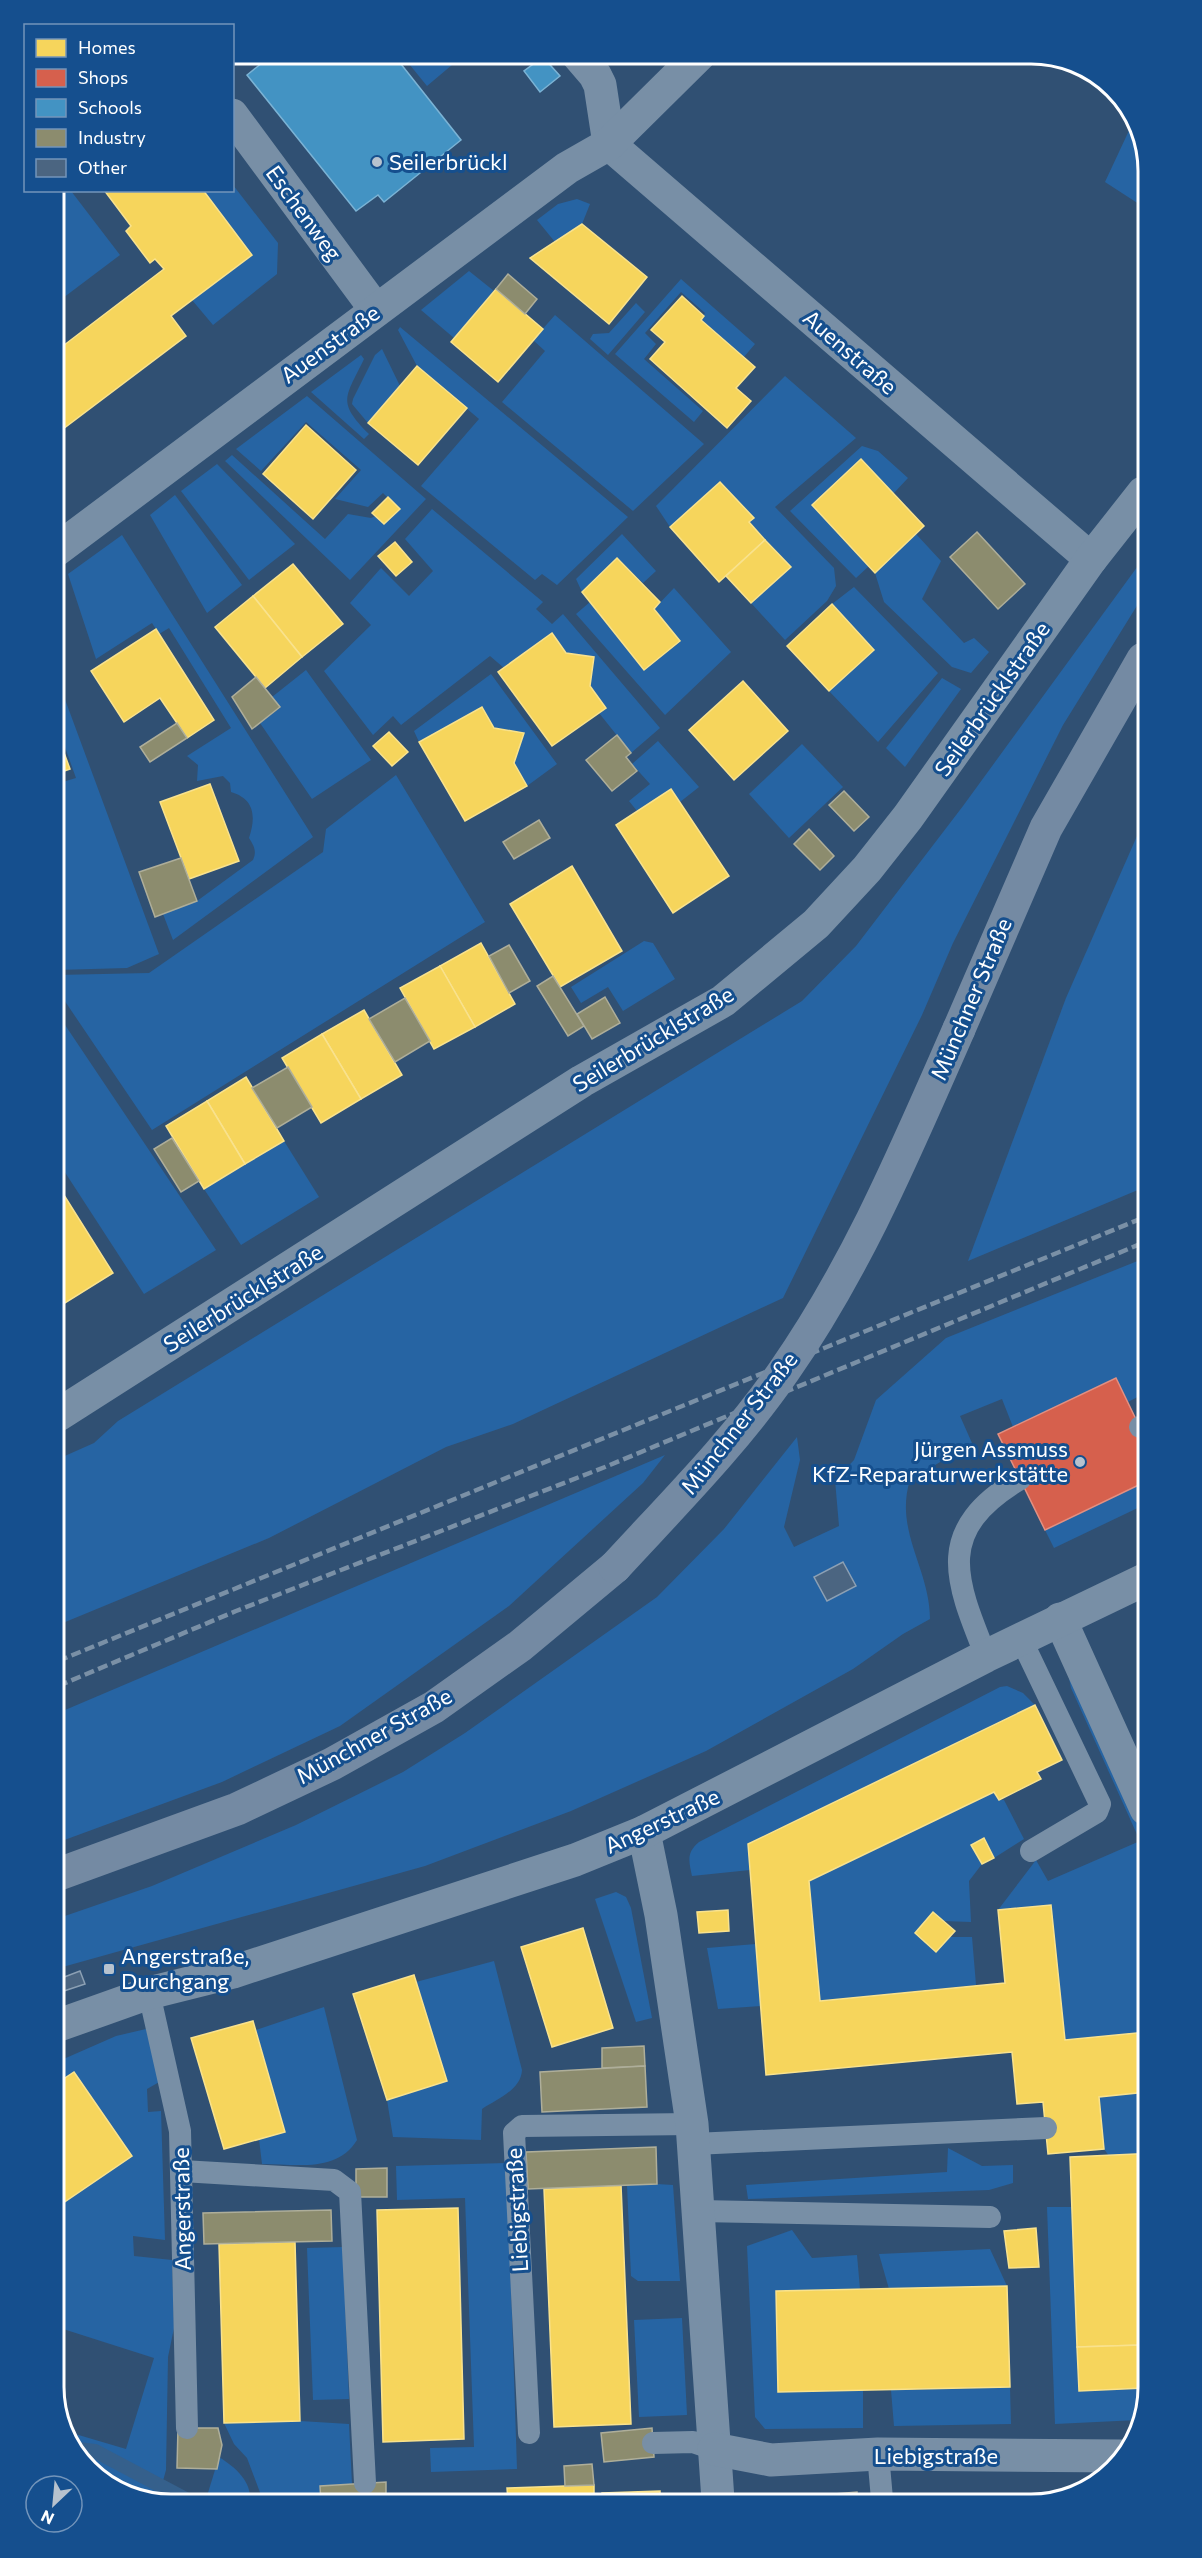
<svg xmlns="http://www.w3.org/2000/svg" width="1202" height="2558" viewBox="0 0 1202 2558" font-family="Commissioner,sans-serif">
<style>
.green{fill:#2664a3}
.homes{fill:#f6d55c;stroke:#f9e28d;stroke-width:1.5}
.shops{fill:#d6604d;stroke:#e29082;stroke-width:1.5}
.schools{fill:#4393c3;stroke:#7bb3d5;stroke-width:1.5}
.industry{fill:#8c8c6e;stroke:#aeae9a;stroke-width:1.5}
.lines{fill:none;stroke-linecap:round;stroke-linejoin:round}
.stream{stroke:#35608c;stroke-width:14}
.building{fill:#4b6581;stroke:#8ca0b4;stroke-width:1.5}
.service{stroke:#788fa6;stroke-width:22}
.minor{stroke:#788fa6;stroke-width:33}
.secondary{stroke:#748aa3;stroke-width:33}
.rail{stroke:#7a90a6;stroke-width:4.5;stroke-dasharray:10 4.5;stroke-linecap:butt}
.secondary-bridge{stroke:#748aa3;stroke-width:33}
.poi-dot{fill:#b7c2ce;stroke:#154f8e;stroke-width:2}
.labels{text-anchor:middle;stroke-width:6;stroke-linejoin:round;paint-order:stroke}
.poi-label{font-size:22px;fill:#fff;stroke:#154f8e;text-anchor:start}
.street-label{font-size:22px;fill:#fff;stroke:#154f8e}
.rim{fill:none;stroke:#fff;stroke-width:3}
</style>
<rect width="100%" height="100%" fill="#305073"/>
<g class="green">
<path d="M 401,54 L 465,54 L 427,86 Z"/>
<path d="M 1133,122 L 1142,134 L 1142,206 L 1105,182 Z"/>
<path d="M 233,185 L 278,243 L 277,274 L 213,325 L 192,300 L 252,255 L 203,191 L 232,190 Z"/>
<path d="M 54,191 L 71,191 L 120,255 L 59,301 L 55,300 Z"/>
<path d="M 577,199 L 590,204 L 582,224 L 555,242 L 537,220 L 558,204 Z"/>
<path d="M 469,271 L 494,291 L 454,338 L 421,310 Z"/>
<path d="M 681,279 L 755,344 L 743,358 L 701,320 L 705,313 L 681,292 L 645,333 L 656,344 L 644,359 L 703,411 L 694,422 L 615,354 Z"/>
<path d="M 636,303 L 645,312 L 608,355 L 590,339 L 593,334 L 609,333 Z"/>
<path d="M 555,315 L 704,444 L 633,511 L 502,402 L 545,351 L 533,340 Z"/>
<path d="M 400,327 L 628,517 L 557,585 L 542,574 L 535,580 L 421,486 L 479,419 L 417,366 L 398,330 Z"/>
<path d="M 382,349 L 400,386 L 368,423 L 352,404 L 353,399 L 375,355 Z"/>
<path d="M 361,355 L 364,359 C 346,397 336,401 369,434 L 364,439 L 311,392 Z"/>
<path d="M 785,376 L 856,438 L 775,507 L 834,568 L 836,586 L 827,601 L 785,640 L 751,603 L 791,567 L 749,522 L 753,518 L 720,482 L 670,527 L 656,506 Z"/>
<path d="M 307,396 L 426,499 L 350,580 L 225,461 L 232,455 L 325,539 L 348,514 L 371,518 L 376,516 L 384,524 L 399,509 L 383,493 L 368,507 L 335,499 L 361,470 L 306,422 L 261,471 L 236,449 Z"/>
<path d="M 862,446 L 878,451 L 908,478 L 893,494 L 813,506 L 869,566 L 856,578 L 790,511 Z"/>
<path d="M 217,464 L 295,544 L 249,580 L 181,491 Z"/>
<path d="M 175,495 L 242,585 L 207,613 L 150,515 Z"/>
<path d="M 432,509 L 543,602 L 536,609 L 552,624 L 563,614 L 660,728 L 631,753 L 599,713 L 606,708 L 590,686 L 594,657 L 566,653 L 552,633 L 504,668 L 490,656 L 401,725 L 393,716 L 373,735 L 324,671 L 371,625 L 350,603 L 381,568 L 409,596 L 433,571 L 405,539 Z"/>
<path d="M 622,534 L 656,571 L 643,583 L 617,558 L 582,592 L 576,579 Z"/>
<path d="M 916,534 L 941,561 L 922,599 L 964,643 L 974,638 L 989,652 L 971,673 L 952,667 L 884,602 L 875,573 Z"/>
<path d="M 122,535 L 313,837 L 173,940 L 163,914 L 197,901 L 253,860 C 257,851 254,846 249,838 C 256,817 255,799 231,792 L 230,783 L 223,776 L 197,781 L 198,765 L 187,756 L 231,728 L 169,628 L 159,634 L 152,623 L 96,659 L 68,574 Z"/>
<path d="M 1143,559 L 1143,596 L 1063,725 L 953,943 L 922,1015 L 783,1298 L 513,1424 L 446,1447 L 269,1538 L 58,1625 L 58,1459 L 94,1443 L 118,1421 L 802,1001 L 856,946 L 963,806 Z"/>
<path d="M 854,587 L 938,673 L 878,742 L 829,691 L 873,650 L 832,604 Z"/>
<path d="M 674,588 L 731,652 L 665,715 L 576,614 L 590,602 L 644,670 L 680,642 L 654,609 Z"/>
<path d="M 306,670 L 371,760 L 312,799 L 260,723 L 280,708 L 272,697 Z"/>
<path d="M 491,674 L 557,764 L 527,786 L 514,763 L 524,733 L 494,728 L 482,707 L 419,742 L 414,731 Z"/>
<path d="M 56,675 L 159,954 L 127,968 L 56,970 L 56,784 L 76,778 L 56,722 Z"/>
<path d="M 942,678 L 961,689 L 905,767 L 886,748 Z"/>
<path d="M 658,741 L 699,787 L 680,802 L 671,789 L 637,811 L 629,801 L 650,784 L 632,764 Z"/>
<path d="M 802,744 L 843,787 L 789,838 L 749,794 Z"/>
<path d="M 396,775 L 485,922 L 152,1130 L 56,988 L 56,975 L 149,973 L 323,852 L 326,829 Z"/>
<path d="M 1144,820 L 1145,1187 L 968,1261 L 1066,998 Z"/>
<path d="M 644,941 L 653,943 L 675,979 L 623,1011 L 608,987 L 581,1003 L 571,987 Z"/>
<path d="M 57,1013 L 216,1250 L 144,1294 L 57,1160 Z"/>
<path d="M 284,1141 L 319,1197 L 241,1245 L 204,1189 Z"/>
<path d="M 1145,1258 L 1145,1393 L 1128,1402 L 1116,1378 L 1013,1427 L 1002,1399 L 960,1416 L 972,1443 L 910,1480 C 894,1531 930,1569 930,1619 L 903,1634 L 853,1669 L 706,1751 L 571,1811 L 425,1866 L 59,1968 L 59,1918 L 152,1886 L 296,1825 L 403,1772 L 465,1733 L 657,1597 L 724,1529 L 797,1437 L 800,1460 L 784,1527 L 794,1547 L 839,1526 L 835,1480 L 854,1460 L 876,1400 L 946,1338 Z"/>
<path d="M 665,1455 L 643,1483 L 509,1606 L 340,1726 L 222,1782 L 59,1842 L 58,1713 Z"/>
<path d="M 1143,1483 L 1146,1504 L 1054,1548 L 1045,1530 Z"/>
<path d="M 1070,1661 L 1146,1828 L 1147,2032 L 1065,2040 L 1051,1906 L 998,1910 L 1036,1860 L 1048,1881 L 1140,1841 L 1071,1688 L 1067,1668 Z"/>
<path d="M 1007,1686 L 1023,1693 L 1035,1705 L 749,1844 L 750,1870 L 692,1876 C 689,1861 686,1853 699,1842 L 1000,1687 Z"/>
<path d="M 994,1792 L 999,1800 L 1004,1800 L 1024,1839 L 994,1858 L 984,1838 L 971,1845 L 982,1864 L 969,1881 L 971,1922 L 943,1921 L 933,1912 L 915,1933 L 936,1952 L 949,1937 L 972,1937 L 976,1985 L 820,2001 L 809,1881 Z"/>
<path d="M 616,1892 L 626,1897 L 631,1908 L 652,2018 L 636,2022 L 595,1899 Z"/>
<path d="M 756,1944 L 761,2006 L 718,2009 L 707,1948 Z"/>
<path d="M 494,1961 L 522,2070 C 521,2090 497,2099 482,2109 L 481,2140 L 393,2137 L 387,2100 L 447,2081 L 416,1982 Z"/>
<path d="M 324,2007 L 357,2140 C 337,2173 296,2164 262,2164 L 259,2139 L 285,2131 L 256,2030 Z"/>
<path d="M 146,2029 L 161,2081 L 147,2089 L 148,2112 L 161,2111 L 165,2240 L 133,2236 L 134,2256 L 172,2260 L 174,2328 L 168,2357 L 166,2470 L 158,2499 L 168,2504 L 100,2480 L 65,2431 L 126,2449 L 154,2358 L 60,2328 L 60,2205 L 132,2156 L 74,2072 L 59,2082 L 59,2061 L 116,2036 Z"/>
<path d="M 1147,2092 L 1147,2154 L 1109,2156 L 1104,2149 L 1099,2097 Z"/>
<path d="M 948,2148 L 982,2166 L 1013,2165 L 1013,2183 L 989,2190 L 748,2199 L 746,2185 L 947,2172 Z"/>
<path d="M 507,2163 L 517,2469 L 431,2472 L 430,2448 L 474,2447 L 465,2198 L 397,2200 L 396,2166 Z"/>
<path d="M 657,2184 L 673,2185 L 680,2281 L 638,2281 L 631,2276 L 627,2185 Z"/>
<path d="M 1047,2207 L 1072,2207 L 1079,2391 L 1144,2388 L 1145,2398 L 1138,2420 L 1055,2424 Z"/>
<path d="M 792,2230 L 812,2258 L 857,2255 L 860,2289 L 776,2291 L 778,2392 L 863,2390 L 863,2428 L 765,2429 L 755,2417 L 747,2246 Z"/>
<path d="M 343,2247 L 349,2399 L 313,2400 L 307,2248 Z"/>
<path d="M 990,2249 L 1007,2286 L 889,2289 L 879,2254 Z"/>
<path d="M 682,2318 L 687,2415 L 639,2417 L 634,2320 Z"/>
<path d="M 1010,2387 L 1011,2424 L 894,2426 L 891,2390 Z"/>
<path d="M 300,2421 L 349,2424 L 352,2484 L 321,2486 L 321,2503 L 264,2503 L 247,2458 L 234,2444 L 224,2423 Z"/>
<path d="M 219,2457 C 236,2468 252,2481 250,2503 L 220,2503 L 207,2496 Z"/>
</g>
<g class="homes">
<path d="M 104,190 L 203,190 L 252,255 L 171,316 L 186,336 L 55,435 L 55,352 L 164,269 L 155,259 L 150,263 L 126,231 L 131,226 Z"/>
<path d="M 582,224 L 647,277 L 609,324 L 530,258 Z"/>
<path d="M 496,289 L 543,329 L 498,382 L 451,342 Z"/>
<path d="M 682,296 L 704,316 L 701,320 L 755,367 L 736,388 L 751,401 L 727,428 L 650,359 L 665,342 L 651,330 Z"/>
<path d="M 417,366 L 467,408 L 418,465 L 368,423 Z"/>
<path d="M 306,425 L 356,470 L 313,519 L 263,474 Z"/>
<path d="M 861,459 L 924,526 L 875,573 L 812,505 Z"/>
<path d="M 720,482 L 754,518 L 749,522 L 765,540 L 719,582 L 670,527 Z"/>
<path d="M 388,497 L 400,509 L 384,524 L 372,513 Z"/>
<path d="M 765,540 L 791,567 L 751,603 L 726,576 Z"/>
<path d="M 395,542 L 412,562 L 396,576 L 378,556 Z"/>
<path d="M 617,558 L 660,602 L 654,609 L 680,641 L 644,670 L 582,592 Z"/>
<path d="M 293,564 L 343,624 L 302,657 L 253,596 Z"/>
<path d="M 253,596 L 302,657 L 265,688 L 215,627 Z"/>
<path d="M 832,604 L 874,650 L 829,691 L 787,646 Z"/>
<path d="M 156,629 L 214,720 L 187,738 L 160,698 L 124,722 L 91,671 Z"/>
<path d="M 552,633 L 566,653 L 594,657 L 590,686 L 606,708 L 552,746 L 498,672 Z"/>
<path d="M 743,681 L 788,731 L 734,780 L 689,730 Z"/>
<path d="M 482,707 L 494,728 L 524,733 L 514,763 L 527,786 L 465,821 L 419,742 Z"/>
<path d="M 56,731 L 70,769 L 56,774 Z"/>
<path d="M 389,732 L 408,752 L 392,766 L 373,746 Z"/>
<path d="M 210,784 L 239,861 L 189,879 L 160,802 Z"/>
<path d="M 671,789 L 729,876 L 673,913 L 616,825 Z"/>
<path d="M 572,866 L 622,951 L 560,987 L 510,904 Z"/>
<path d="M 481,943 L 515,1004 L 475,1027 L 440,966 Z"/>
<path d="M 440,966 L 475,1027 L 434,1049 L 400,988 Z"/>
<path d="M 364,1010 L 402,1075 L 361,1099 L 322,1034 Z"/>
<path d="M 322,1034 L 361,1099 L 321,1123 L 282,1058 Z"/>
<path d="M 246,1077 L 284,1141 L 245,1164 L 207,1101 Z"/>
<path d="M 207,1101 L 245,1164 L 204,1189 L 166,1126 Z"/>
<path d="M 57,1184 L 113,1273 L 57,1308 Z"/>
<path d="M 1035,1705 L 1062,1760 L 1037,1772 L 1041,1779 L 999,1800 L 994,1792 L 809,1881 L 820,2001 L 1005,1983 L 998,1910 L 1051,1905 L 1065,2040 L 1147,2032 L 1147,2092 L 1099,2097 L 1104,2149 L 1048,2154 L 1043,2102 L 1017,2104 L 1012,2052 L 766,2075 L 748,1844 Z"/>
<path d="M 984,1838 L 994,1858 L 982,1864 L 971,1845 Z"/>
<path d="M 728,1910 L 729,1931 L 699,1933 L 697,1912 Z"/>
<path d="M 933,1912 L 955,1931 L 936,1952 L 915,1933 Z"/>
<path d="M 583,1928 L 613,2028 L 552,2047 L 521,1947 Z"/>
<path d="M 414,1975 L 447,2081 L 387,2100 L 353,1994 Z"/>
<path d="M 253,2021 L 285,2132 L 224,2149 L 191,2038 Z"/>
<path d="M 74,2072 L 132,2156 L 60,2205 L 59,2082 Z"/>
<path d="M 1136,2154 L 1147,2154 L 1148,2239 L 1139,2239 L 1142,2345 L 1077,2347 L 1070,2157 Z"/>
<path d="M 621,2185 L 631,2424 L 554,2427 L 544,2189 Z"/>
<path d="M 458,2208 L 464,2439 L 383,2442 L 377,2210 Z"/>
<path d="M 1036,2228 L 1039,2267 L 1009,2268 L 1004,2231 Z"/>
<path d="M 295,2242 L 300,2421 L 224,2423 L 219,2244 Z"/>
<path d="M 1007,2286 L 1010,2387 L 778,2392 L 776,2291 Z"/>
<path d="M 1142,2345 L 1144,2388 L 1079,2391 L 1077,2347 Z"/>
<path d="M 594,2485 L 594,2501 L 508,2501 L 507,2488 Z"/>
<path d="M 660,2491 L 660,2500 L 602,2501 L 602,2493 Z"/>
<path d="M 936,2495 L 936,2499 L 904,2499 L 904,2496 Z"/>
<path d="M 496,2496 L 496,2501 L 397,2502 L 396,2500 Z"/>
</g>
<path class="shops" d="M 1116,1378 L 1145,1438 L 1145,1482 L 1045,1530 L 998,1434 Z"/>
<g class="schools">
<path d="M 273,54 L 393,54 L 461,140 L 384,202 L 378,195 L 356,211 L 247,75 Z"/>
<path d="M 543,57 L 560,76 L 540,92 L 524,71 Z"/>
</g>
<g class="industry">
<path d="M 508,274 L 537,299 L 525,314 L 496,289 Z"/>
<path d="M 977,532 L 1025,584 L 998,609 L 950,557 Z"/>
<path d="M 256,677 L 280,707 L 252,729 L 232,697 Z"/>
<path d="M 177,723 L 187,738 L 150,762 L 140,747 Z"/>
<path d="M 617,735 L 631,753 L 626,757 L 637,771 L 612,791 L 586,760 Z"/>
<path d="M 844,791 L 869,817 L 854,831 L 829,805 Z"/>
<path d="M 539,820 L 550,838 L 514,859 L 503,842 Z"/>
<path d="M 809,829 L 834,856 L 820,870 L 794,844 Z"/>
<path d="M 181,858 L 197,901 L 155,917 L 139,872 Z"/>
<path d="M 509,945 L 530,981 L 509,993 L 489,956 Z"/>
<path d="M 553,976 L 584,1026 L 568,1036 L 537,986 Z"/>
<path d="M 605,997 L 620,1023 L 592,1039 L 577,1014 Z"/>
<path d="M 405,998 L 430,1041 L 395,1062 L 369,1019 Z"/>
<path d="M 288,1067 L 312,1107 L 277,1128 L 252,1088 Z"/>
<path d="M 172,1138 L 199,1181 L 181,1192 L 154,1149 Z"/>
<path d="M 644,2046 L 645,2066 L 602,2068 L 602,2048 Z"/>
<path d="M 645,2066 L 647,2107 L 542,2112 L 540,2072 Z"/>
<path d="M 656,2147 L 657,2184 L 528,2189 L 526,2152 Z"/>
<path d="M 387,2168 L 387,2197 L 356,2197 L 356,2169 Z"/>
<path d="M 331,2210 L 332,2241 L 204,2244 L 203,2213 Z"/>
<path d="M 178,2428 L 218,2428 L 222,2445 L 217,2469 L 177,2468 Z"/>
<path d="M 652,2428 L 654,2457 L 604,2462 L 601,2433 Z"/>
<path d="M 592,2464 L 594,2485 L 565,2486 L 564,2466 Z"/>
<path d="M 386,2482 L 386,2502 L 321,2503 L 320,2486 Z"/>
<path d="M 857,2492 L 857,2499 L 824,2499 L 823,2495 Z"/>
</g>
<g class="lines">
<path class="stream" d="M 78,2449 L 95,2451 L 195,2504"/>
</g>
<g class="building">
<path d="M 843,1562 L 856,1586 L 827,1601 L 814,1577 Z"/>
<path d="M 80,1971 L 85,1984 L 61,1992 L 59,1979 Z"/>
</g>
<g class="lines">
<g class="service">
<path d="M 1140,1427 L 1145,1425"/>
<path d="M 1021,1639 L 1100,1804 L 1097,1812 L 1031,1851"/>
<path d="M 986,1656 C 954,1577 935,1530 1020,1479"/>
<path d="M 149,1993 L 180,2131 L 187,2428"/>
<path d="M 694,2144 L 1046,2128"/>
<path d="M 182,2171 L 334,2180 L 350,2192 L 365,2483"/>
<path d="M 699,2211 L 990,2217"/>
<path d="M 529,2433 L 514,2133 L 522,2126 L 692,2124"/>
<path d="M 653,2443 L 693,2442 L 714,2449"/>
<path d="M 878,2454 L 882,2499"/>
</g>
<g class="minor">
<path d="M 577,54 L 595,75 L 600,85 L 609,144 L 1091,559"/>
<path d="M 232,115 L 376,310"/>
<path d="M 55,551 L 567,168 L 609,144 L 700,54"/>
<path d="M 58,1415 L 582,1081 L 723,1001 L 816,924 L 867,869 L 908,817 L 1091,559 L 1143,493"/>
<path d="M 1060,1619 L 1146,1809"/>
<path d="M 644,1832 L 661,1915 L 692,2124 L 718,2500"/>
<path d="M 59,2025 L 149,1993 L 233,1972 L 575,1860 L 644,1832 L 986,1656 L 1146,1579"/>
<path d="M 714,2449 L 771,2460 L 878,2454 L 1123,2456"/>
</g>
<g class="secondary">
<path d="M 959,1029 L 1046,828 L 1143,659"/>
<path d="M 59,1874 L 237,1809 L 332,1764 L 434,1707 L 520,1646 L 615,1567"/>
</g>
<g class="rail">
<path d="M 58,1661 L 1145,1217"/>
<path d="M 58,1686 L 236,1611 L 605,1467 L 1145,1242"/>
</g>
<path class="secondary-bridge" d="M 615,1567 C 673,1504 735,1442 784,1371 C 858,1265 907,1147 959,1029"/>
</g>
<g class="poi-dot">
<circle cx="377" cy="162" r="6"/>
<circle cx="1080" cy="1462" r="6"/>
<rect x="103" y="1963" width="12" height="12" rx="3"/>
</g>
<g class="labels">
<g class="poi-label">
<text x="389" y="170">Seilerbrückl</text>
<text x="1068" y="1457" text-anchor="end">Jürgen Assmuss<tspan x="1068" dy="25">KfZ-Reparaturwerkstätte</tspan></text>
<text x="121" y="1964">Angerstraße,<tspan x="121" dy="25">Durchgang</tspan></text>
</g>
<g class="street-label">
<text transform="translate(304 213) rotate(54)" y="8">Eschenweg</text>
<text transform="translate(330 344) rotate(-36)" y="8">Auenstraße</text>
<text transform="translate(850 352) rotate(41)" y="8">Auenstraße</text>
<text transform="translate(992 699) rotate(-55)" y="8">Seilerbrücklstraße</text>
<text transform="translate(971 999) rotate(-67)" y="8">Münchner Straße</text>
<text transform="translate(653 1039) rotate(-31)" y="8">Seilerbrücklstraße</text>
<text transform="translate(243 1298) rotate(-32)" y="8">Seilerbrücklstraße</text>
<text transform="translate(739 1423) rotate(-52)" y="8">Münchner Straße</text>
<text transform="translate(374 1736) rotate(-29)" y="8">Münchner Straße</text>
<text transform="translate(662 1821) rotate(-25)" y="8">Angerstraße</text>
<text transform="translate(182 2209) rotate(-91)" y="8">Angerstraße</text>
<text transform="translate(517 2210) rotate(-93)" y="8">Liebigstraße</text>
<text x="936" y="2464">Liebigstraße</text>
</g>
</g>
<path d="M0 0H1202V2558H0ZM171 64H1031A107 107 0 0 1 1138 171V2387A107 107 0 0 1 1031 2494H171A107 107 0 0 1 64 2387V171A107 107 0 0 1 171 64Z" fill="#154f8e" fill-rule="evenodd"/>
<path class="rim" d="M171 64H1031A107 107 0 0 1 1138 171V2387A107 107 0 0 1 1031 2494H171A107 107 0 0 1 64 2387V171A107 107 0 0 1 171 64Z"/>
<rect x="24" y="24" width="210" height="168" fill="#154f8e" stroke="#7395bb" stroke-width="1.5"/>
<rect x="36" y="39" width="30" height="18" fill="#f6d55c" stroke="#7395bb" stroke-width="1.5"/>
<text x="78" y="54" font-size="18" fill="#ffffff">Homes</text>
<rect x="36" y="69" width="30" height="18" fill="#d6604d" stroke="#7395bb" stroke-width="1.5"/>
<text x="78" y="84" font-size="18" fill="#ffffff">Shops</text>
<rect x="36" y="99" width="30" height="18" fill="#4393c3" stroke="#7395bb" stroke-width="1.5"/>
<text x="78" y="114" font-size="18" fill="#ffffff">Schools</text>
<rect x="36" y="129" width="30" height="18" fill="#8c8c6e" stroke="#7395bb" stroke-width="1.5"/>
<text x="78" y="144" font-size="18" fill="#ffffff">Industry</text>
<rect x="36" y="159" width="30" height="18" fill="#4b6581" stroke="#7395bb" stroke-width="1.5"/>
<text x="78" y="174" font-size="18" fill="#ffffff">Other</text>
<g transform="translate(54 2504) rotate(206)"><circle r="28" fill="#154f8e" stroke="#7395bb" stroke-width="1.5"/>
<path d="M0-4.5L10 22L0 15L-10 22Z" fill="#b7c2ce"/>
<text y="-9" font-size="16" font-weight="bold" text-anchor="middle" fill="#ffffff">N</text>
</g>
</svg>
